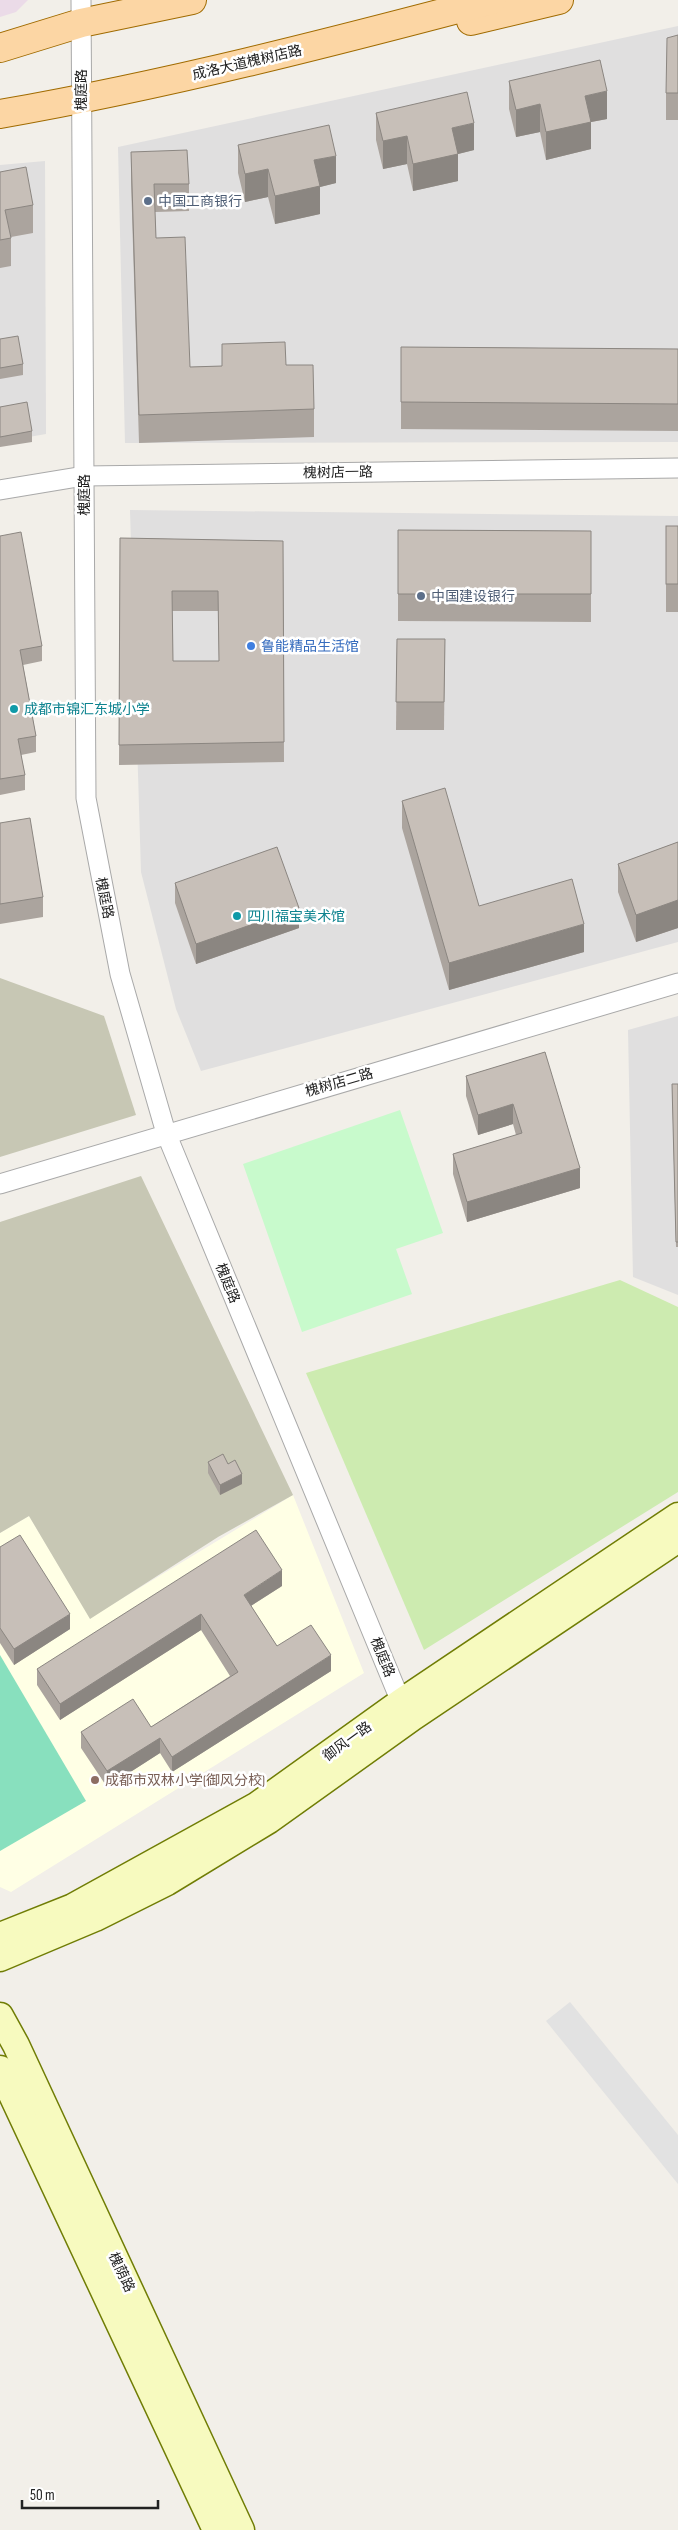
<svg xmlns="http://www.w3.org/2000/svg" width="678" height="2530" viewBox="0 0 678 2530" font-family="'Sofia Sans Condensed','Noto Sans SC',sans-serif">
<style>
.residential{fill:#e0dfdf}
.industrial{fill:#ebdbe8}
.education{fill:#ffffe5}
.construction{fill:#c7c7b4}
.grass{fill:#cdebb0}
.park{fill:#c8facc}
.pitch{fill:#88e0be}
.parking{fill:#e2e2e2}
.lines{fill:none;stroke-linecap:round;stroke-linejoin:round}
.minor-casing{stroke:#a9a9a9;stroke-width:21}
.secondary-casing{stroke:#707d05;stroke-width:29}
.primary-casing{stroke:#a06b00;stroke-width:30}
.minor{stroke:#fff;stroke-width:19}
.secondary{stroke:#f7fabf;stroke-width:26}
.primary{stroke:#fcd6a4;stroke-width:28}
.wall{fill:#aba49e;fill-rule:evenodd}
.shaded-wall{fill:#8b8681}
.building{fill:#c7bfb8;stroke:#8b8681;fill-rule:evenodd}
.service-dot{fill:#5c6f8a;stroke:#fff;stroke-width:2}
.shop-dot{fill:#3f7fe0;stroke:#fff;stroke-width:2}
.culture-dot{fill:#0f9aa8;stroke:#fff;stroke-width:2}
.education-dot{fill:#8d6e63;stroke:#fff;stroke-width:2}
.labels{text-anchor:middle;stroke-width:5;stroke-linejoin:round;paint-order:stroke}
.street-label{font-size:14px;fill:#222;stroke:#fff}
.service-label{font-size:14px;fill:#4e5e75;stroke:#fff;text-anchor:start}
.shop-label{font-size:14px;fill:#366cbe;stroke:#fff;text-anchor:start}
.culture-label{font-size:14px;fill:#0d838f;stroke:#fff;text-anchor:start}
.education-label{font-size:14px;fill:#785e54;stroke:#fff;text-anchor:start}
</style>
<rect width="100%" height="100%" fill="#f2efe9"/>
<g class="residential">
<path d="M 678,26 L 678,442 L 125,443 L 118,147 Z"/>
<path d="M 45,161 L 46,434 L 0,442 L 0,165 Z"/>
<path d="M 130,510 L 678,516 L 678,942 L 201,1071 L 176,1009 L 141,872 Z"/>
<path d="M 678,1016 L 678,1295 L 633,1277 L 628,1030 Z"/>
</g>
<path class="industrial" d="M 0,0 L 28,0 L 16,12 L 0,17 Z"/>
<path class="education" d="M 293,1495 L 364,1673 L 11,1892 L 0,1887 L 0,1533 L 29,1516 L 90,1618 Z"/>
<g class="construction">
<path d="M 0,978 L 104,1016 L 136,1115 L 0,1157 Z"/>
<path d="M 141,1176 L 293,1495 L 218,1537 L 90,1619 L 29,1516 L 0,1533 L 0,1222 Z"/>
</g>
<path class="grass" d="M 620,1280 L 678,1307 L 678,1492 L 424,1650 L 306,1373 Z"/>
<path class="park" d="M 400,1110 L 443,1233 L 396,1249 L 412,1294 L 302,1332 L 243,1164 Z"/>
<path class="pitch" d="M 0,1655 L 86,1801 L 0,1851 Z"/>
<path class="parking" d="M 570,2002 L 678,2135 L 678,2184 L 546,2021 Z"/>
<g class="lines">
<defs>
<g id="minor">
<path d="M 81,0 L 86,798 L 120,974 L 166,1133 L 401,1702 L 409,1712"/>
<path d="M 0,490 L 84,476 L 678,468"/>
<path d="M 0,1184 L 678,983"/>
</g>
<g id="secondary">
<path d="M 0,1936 L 73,1907 L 256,1806 L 401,1702 L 678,1516"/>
<path d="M 0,1958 L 95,1918 L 167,1882 L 269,1820 L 413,1717 L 678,1539"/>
<path d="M 0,2016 L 16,2045 L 241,2530"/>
<path d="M 0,2069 L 216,2530"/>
</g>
<g id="primary">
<path d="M 471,21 L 559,0"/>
<path d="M 0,48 L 81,23 L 192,0"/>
<path d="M 0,114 C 166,85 329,43 492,0"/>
</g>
</defs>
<use href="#minor" class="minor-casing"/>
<use href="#secondary" class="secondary-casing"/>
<use href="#primary" class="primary-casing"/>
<use href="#minor" class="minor"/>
<use href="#secondary" class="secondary"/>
<use href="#primary" class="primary"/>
</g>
<g class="wall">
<path d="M 678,35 L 678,120 L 666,120 L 666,93 Z"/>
<path d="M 509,81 L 607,119 L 591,122 L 591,149 L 546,160 L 540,132 L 516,137 L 509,109 Z"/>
<path d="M 376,113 L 474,150 L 458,154 L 458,181 L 413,191 L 407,164 L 383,169 L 376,140 Z"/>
<path d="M 238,145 L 336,183 L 320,187 L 320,214 L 275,224 L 268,197 L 245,202 L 238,173 Z"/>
<path d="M 131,152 L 189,184 L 189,211 L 155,212 L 156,238 L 190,367 L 222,366 L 222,344 L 286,365 L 314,409 L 314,437 L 139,443 L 131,180 Z"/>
<path d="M 0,172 L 33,205 L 33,233 L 11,237 L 11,266 L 0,268 Z"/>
<path d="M 0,339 L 23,364 L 23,375 L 0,379 Z"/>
<path d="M 401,347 L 678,349 L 678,431 L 401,429 Z"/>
<path d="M 0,407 L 32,431 L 32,442 L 0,447 Z"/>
<rect x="666" y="526" width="12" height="86"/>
<path d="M 398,530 L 591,531 L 591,622 L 398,621 Z"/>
<path d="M 0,536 L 42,646 L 42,661 L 23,665 L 36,736 L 36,752 L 21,755 L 25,775 L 25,790 L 0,795 Z"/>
<path d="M 120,538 L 283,541 L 284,762 L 119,765 ZM 172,611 L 218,611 L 219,661 L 173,661 Z"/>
<path d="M 397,639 L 445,639 L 444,730 L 396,730 Z"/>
<path d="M 402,801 L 479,906 L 584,952 L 449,990 L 402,828 Z"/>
<path d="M 0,823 L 43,897 L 43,917 L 0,924 Z"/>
<path d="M 678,842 L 678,928 L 636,942 L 618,892 L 618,864 Z"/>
<path d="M 175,883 L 299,928 L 196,964 L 175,903 Z"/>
<path d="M 545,1052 L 580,1188 L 467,1222 L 453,1174 L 453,1154 L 516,1135 L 513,1124 L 478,1135 L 466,1096 L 466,1076 Z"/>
<path d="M 672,1084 L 678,1084 L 678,1247 L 676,1247 Z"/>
<path d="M 208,1462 L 228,1464 L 242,1484 L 220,1495 L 208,1473 Z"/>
<path d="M 0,1547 L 70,1629 L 14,1665 L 0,1643 Z"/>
<path d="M 282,1586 L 251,1606 L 277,1646 L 331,1671 L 172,1772 L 160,1753 L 107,1787 L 81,1748 L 81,1732 L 151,1727 L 230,1676 L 201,1630 L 60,1720 L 37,1685 L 37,1669 Z"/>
</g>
<g class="shaded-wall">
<path d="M 607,91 L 607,119 L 591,122 L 591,149 L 546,160 L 546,132 L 585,96 Z"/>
<path d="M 540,104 L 540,132 L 516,137 L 516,110 Z"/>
<path d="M 474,123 L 474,150 L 458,154 L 458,181 L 413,191 L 413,164 L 452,128 Z"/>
<path d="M 407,136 L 407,164 L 383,169 L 383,141 Z"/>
<path d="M 336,156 L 336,183 L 320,187 L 320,214 L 275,224 L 275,196 L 314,160 Z"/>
<path d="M 268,169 L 268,197 L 245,202 L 245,174 Z"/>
<path d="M 678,900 L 678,928 L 636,942 L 636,915 Z"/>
<path d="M 299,908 L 299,928 L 196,964 L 196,944 Z"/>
<path d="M 584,924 L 584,952 L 449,990 L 449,963 Z"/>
<path d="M 513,1104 L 513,1124 L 478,1135 L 478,1115 Z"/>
<path d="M 580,1168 L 580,1188 L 467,1222 L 467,1202 Z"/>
<path d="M 242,1474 L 242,1484 L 220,1495 L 220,1485 Z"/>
<path d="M 282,1570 L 282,1586 L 244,1610 L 244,1595 Z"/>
<path d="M 70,1614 L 70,1629 L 14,1665 L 14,1649 Z"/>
<path d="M 201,1614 L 201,1630 L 60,1720 L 60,1704 Z"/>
<path d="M 331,1655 L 331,1671 L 172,1772 L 172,1757 Z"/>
<path d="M 160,1738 L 160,1753 L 107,1787 L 107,1771 Z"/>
</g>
<g class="building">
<path d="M 678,35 L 678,93 L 666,93 L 667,38 Z"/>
<path d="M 600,60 L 607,91 L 585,96 L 591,122 L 546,132 L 540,104 L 516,110 L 509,81 Z"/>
<path d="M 467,92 L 474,123 L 452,128 L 458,154 L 413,164 L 407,136 L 383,141 L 376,113 Z"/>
<path d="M 329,125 L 336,156 L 314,160 L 320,186 L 275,196 L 268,169 L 245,174 L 238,145 Z"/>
<path d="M 187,150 L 189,184 L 154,184 L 156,238 L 185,237 L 190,367 L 222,366 L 222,344 L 285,342 L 286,365 L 313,365 L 314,409 L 139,415 L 131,152 Z"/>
<path d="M 26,167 L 33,205 L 5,210 L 11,238 L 0,240 L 0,172 Z"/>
<path d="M 18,336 L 23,364 L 0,368 L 0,339 Z"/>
<path d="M 401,347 L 678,349 L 678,404 L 401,402 Z"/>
<path d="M 27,402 L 32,431 L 0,437 L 0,407 Z"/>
<rect x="666" y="526" width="12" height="58"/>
<path d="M 398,530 L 591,531 L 591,594 L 398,594 Z"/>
<path d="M 21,532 L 42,646 L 20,650 L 36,736 L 18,739 L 25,775 L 0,779 L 0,536 Z"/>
<path d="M 120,538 L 283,541 L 284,742 L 119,745 ZM 172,591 L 218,591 L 219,661 L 173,661 Z"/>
<path d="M 397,639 L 445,639 L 444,702 L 396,702 Z"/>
<path d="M 445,788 L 479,906 L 572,879 L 584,924 L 449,963 L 402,801 Z"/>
<path d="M 30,818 L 43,897 L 0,904 L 0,823 Z"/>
<path d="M 678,842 L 678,900 L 636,915 L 618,864 Z"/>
<path d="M 277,847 L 299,908 L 196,944 L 175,883 Z"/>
<path d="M 545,1052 L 580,1168 L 467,1202 L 453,1154 L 522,1133 L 513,1104 L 478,1115 L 466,1076 Z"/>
<path d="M 672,1084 L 678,1084 L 678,1242 L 676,1242 Z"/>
<path d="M 223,1454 L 228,1464 L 235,1460 L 242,1474 L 220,1485 L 208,1462 Z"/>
<path d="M 256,1530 L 282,1570 L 244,1595 L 277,1646 L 311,1625 L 331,1655 L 172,1757 L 160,1738 L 107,1771 L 81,1732 L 133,1699 L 151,1727 L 238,1672 L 201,1614 L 60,1704 L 37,1669 Z"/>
<path d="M 20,1535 L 70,1614 L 14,1649 L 0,1628 L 0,1547 Z"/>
</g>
<g class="service-dot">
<circle cx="148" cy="201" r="5"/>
<circle cx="421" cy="596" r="5"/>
</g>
<circle class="shop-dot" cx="251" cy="646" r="5"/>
<g class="culture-dot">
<circle cx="14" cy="709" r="5"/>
<circle cx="237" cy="916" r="5"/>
</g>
<circle class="education-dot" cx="95" cy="1780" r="5"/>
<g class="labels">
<g class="street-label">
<text transform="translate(247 62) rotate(-13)" y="5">成洛大道槐树店路</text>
<text transform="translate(81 90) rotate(-90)" y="5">槐庭路</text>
<text transform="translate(338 472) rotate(-1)" y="5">槐树店一路</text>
<text transform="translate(84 495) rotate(-90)" y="5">槐庭路</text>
<text transform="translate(105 898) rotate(79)" y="5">槐庭路</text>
<text transform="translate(339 1082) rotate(-16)" y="5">槐树店二路</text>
<text transform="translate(228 1283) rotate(68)" y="5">槐庭路</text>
<text transform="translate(383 1657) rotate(68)" y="5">槐庭路</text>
<text transform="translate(347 1741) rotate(-36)" y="5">御风一路</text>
<text transform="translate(122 2272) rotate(65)" y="5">槐荫路</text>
</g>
<g class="service-label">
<text x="158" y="206">中国工商银行</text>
<text x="431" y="601">中国建设银行</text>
</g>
<g class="shop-label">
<text x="261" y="651">鲁能精品生活馆</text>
</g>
<g class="culture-label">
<text x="24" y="714">成都市锦汇东城小学</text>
<text x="247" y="921">四川福宝美术馆</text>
</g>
<g class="education-label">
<text x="105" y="1785">成都市双林小学(御风分校)</text>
</g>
</g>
<path d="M22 2500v8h136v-8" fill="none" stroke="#222222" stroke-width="2.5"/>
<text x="30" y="2500" font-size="15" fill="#222222" stroke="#ffffff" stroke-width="4" paint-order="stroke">50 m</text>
</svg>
